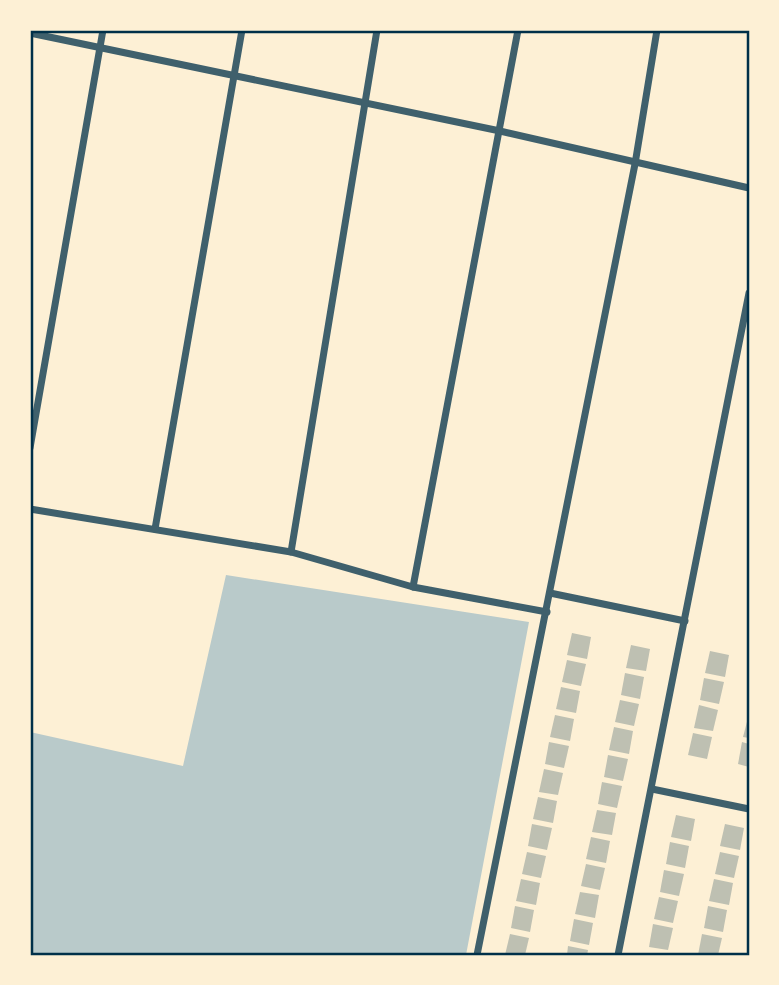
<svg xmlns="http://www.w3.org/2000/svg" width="779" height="985" viewBox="0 0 779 985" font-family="'Roboto Condensed',sans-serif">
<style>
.green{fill:#b9caca}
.building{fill:#bec0b2}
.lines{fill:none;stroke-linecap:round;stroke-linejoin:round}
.minor{stroke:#3f606c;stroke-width:7}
.neatline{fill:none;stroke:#003049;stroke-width:2.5}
</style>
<rect width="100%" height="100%" fill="#fdf0d5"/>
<path class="green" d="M 226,575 L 529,622 L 466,955 L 30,955 L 30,732 L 183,766 Z"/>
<g class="building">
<path d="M 572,633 L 591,637 L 587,659 L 567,655 Z"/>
<path d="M 631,645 L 650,649 L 646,671 L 626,668 Z"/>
<path d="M 710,651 L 729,655 L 725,677 L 705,673 Z"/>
<path d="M 567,660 L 586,664 L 581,686 L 562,682 Z"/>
<path d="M 625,673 L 644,677 L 640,699 L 621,695 Z"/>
<path d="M 704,678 L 724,682 L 719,704 L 700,700 Z"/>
<path d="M 561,687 L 580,691 L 576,713 L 556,709 Z"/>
<path d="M 620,700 L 639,704 L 634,726 L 615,722 Z"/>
<path d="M 699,705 L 718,710 L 713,731 L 694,728 Z"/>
<path d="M 749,714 L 749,738 L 743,737 Z"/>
<path d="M 555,715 L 574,719 L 570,741 L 550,737 Z"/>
<path d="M 614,727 L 633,731 L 629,754 L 609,750 Z"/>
<path d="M 693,733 L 712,737 L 707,759 L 688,755 Z"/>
<path d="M 549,742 L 569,746 L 564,768 L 545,764 Z"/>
<path d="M 742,742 L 749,744 L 749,767 L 738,764 Z"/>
<path d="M 608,755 L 628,759 L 623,781 L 604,777 Z"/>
<path d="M 544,769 L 563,773 L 558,795 L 539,792 Z"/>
<path d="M 602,782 L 622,786 L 617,808 L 598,804 Z"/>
<path d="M 538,797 L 557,801 L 553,823 L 533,819 Z"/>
<path d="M 597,810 L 616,813 L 612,835 L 592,832 Z"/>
<path d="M 676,815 L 695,819 L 691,841 L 671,837 Z"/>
<path d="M 532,824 L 552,828 L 547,850 L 528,846 Z"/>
<path d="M 725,824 L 744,828 L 740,850 L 720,846 Z"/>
<path d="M 591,837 L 610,841 L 606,863 L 586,859 Z"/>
<path d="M 670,842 L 689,846 L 685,868 L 666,864 Z"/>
<path d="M 527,852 L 546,856 L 541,878 L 522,874 Z"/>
<path d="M 720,852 L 739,856 L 734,878 L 715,874 Z"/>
<path d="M 586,864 L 605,868 L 600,890 L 581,886 Z"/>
<path d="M 664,870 L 684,874 L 679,896 L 660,892 Z"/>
<path d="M 521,879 L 540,883 L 536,905 L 516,901 Z"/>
<path d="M 714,879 L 733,883 L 729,905 L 709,901 Z"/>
<path d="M 580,892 L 599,895 L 595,918 L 575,914 Z"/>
<path d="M 659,897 L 678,901 L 673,923 L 654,919 Z"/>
<path d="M 515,906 L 534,910 L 530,932 L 511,928 Z"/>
<path d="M 708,906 L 727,910 L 723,932 L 704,928 Z"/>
<path d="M 574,919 L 593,923 L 589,945 L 570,941 Z"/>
<path d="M 653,924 L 673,928 L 668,950 L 649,947 Z"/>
<path d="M 510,934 L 529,938 L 525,955 L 505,955 Z"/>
<path d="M 702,934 L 722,938 L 718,955 L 698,955 Z"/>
<path d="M 568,946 L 588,950 L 587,955 L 567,955 Z"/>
</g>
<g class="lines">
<g class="minor">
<path d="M 30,33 L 500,131 L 749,188"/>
<path d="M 30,448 L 103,30"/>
<path d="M 30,509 L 291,552 L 413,587 L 547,612"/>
<path d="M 155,529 L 242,30"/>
<path d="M 291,552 L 377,30"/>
<path d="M 413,587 L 518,30"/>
<path d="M 550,593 L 685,621"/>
<path d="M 652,789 L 749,809"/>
<path d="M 477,955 L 635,164 L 657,30"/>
<path d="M 618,955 L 749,293"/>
</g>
</g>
<rect width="779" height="985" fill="none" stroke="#fdf0d5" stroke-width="63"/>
<rect x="32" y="32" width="716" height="922" class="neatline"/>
</svg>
